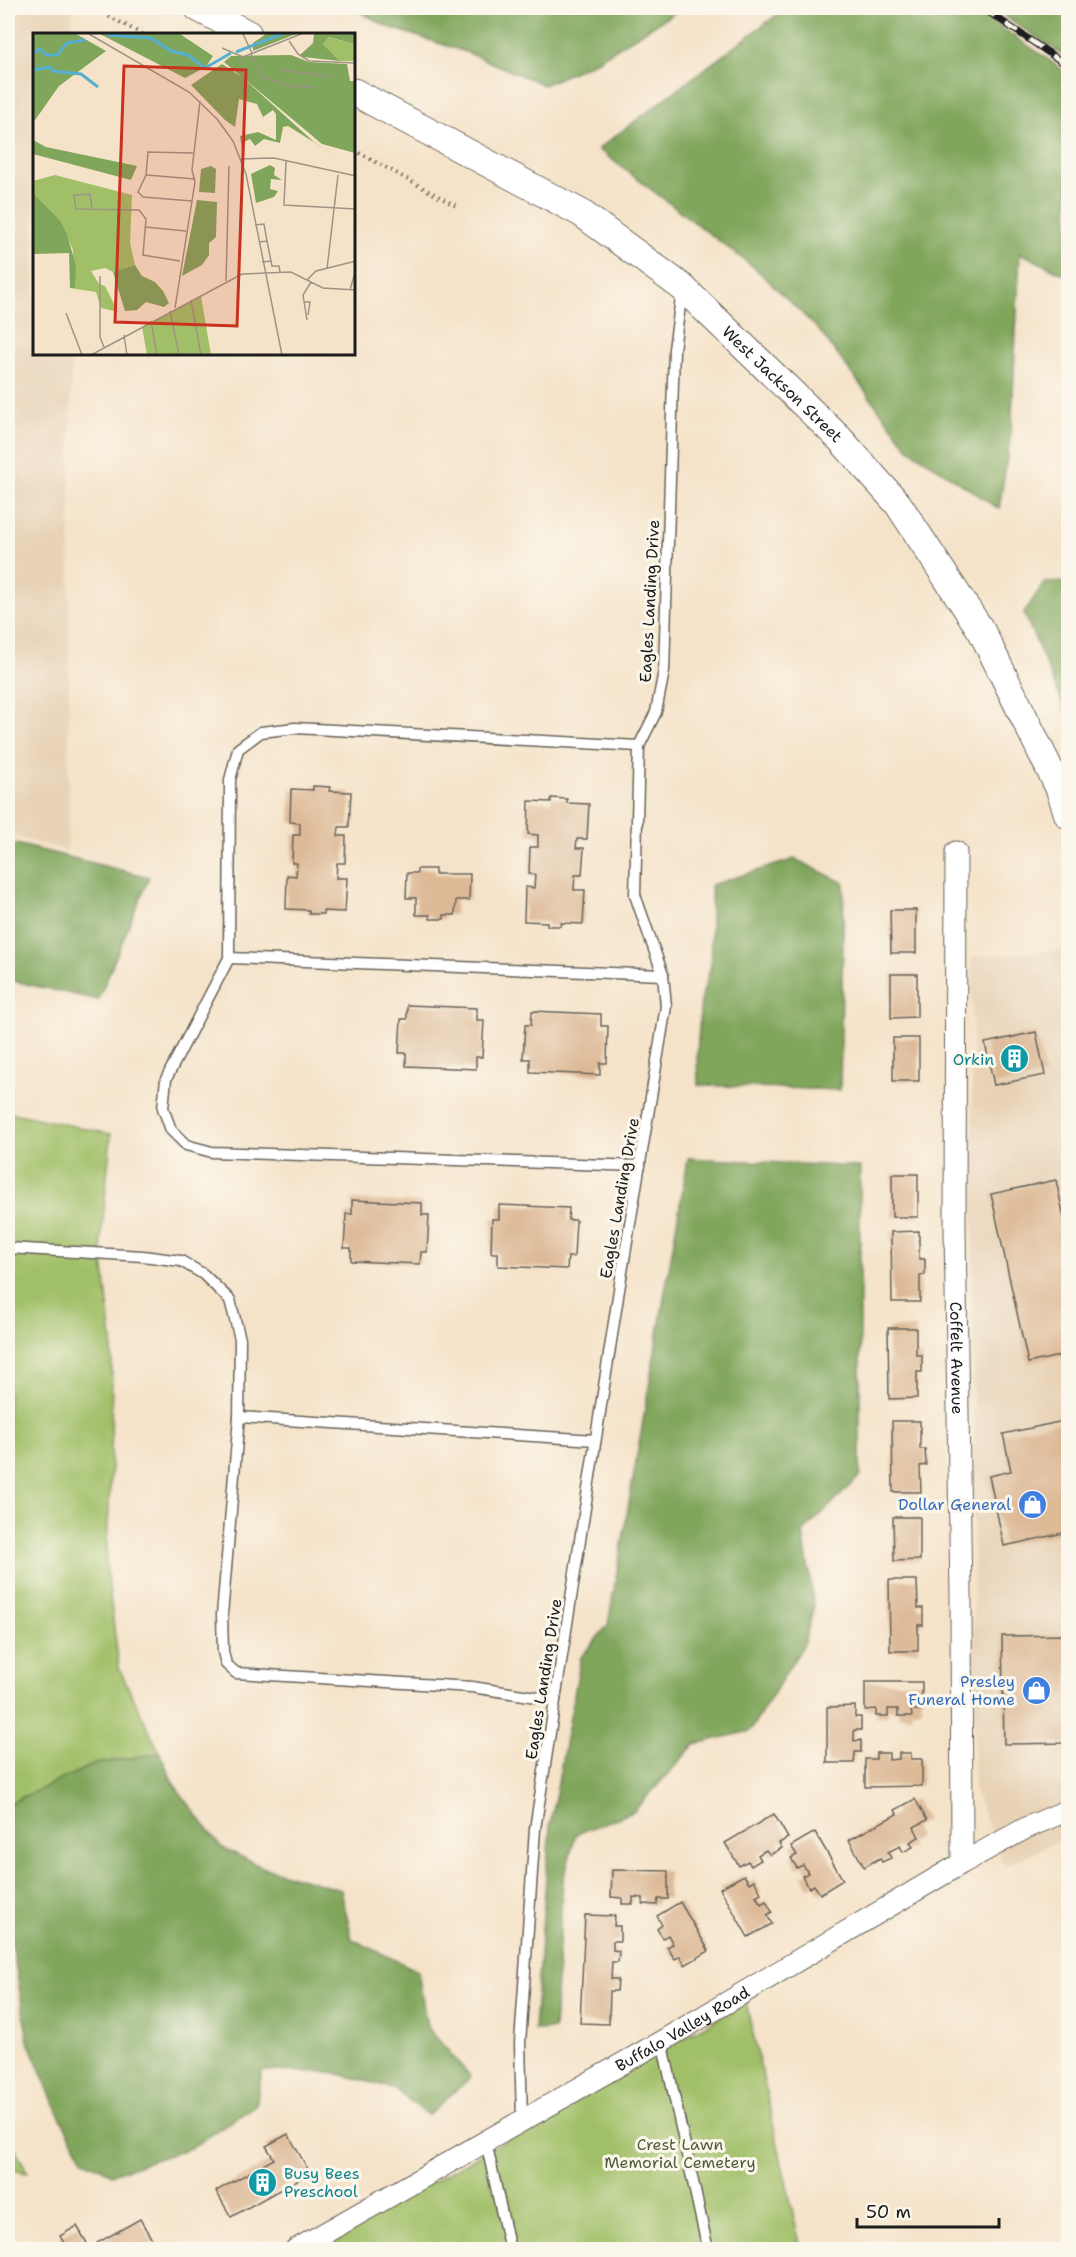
<svg xmlns="http://www.w3.org/2000/svg" width="1076" height="2257" viewBox="0 0 1076 2257" font-family="'Shantell Sans',sans-serif">
<style>
.built{fill:#e8d3b7}
.green{fill:#a1bf67;stroke:#5e6e42;stroke-width:1.5}
.forest{fill:#80a65c;stroke:#4e613c;stroke-width:1.5}
.building{fill:#ddb996}
.lines{fill:none;stroke-linecap:round;stroke-linejoin:round}
.service-casing{stroke:#686259;stroke-width:13}
.minor-casing{stroke:#686259;stroke-width:23}
.tertiary-casing{stroke:#686259;stroke-width:29}
.path{stroke:#686259;stroke-width:4;stroke-dasharray:1.5 4.5;stroke-linecap:butt}
.service{stroke:#fff;stroke-width:10}
.minor{stroke:#fff;stroke-width:21}
.tertiary{stroke:#fff;stroke-width:27}
.rail-casing{stroke:#1c1c1c;stroke-width:7}
.rail{stroke:#fbf7ec;stroke-width:4.5;stroke-dasharray:14;stroke-linecap:butt}
.labels{text-anchor:middle;stroke-width:6;stroke-linejoin:round;paint-order:stroke}
.street-label{font-size:16px;fill:#1c1c1c;stroke:#fbf7ec}
.culture-label{font-size:16px;fill:#0d838f;stroke:#fbf7ec;text-anchor:end}
.shop-label{font-size:16px;fill:#366cbe;stroke:#fbf7ec;text-anchor:end}
.park-label{font-size:16px;fill:#515d3a;stroke:#fbf7ec}
.inset-river{fill:none;stroke:#56afd3;stroke-width:3}
.inset-road{fill:none;stroke:#9e9384;stroke-width:1.5}
.view{fill:#c8321e;fill-opacity:0.15;stroke:#c8321e;stroke-width:3}
.inset-edge{fill:none;stroke:#1c1c1c;stroke-width:3}
</style>
<rect width="100%" height="100%" fill="#fbf7ec"/>
<filter id="ink" filterUnits="userSpaceOnUse"><feTurbulence type="fractalNoise" baseFrequency=".0167" numOctaves="2"/><feDisplacementMap in="SourceGraphic" scale="12" xChannelSelector="R" yChannelSelector="G"/><feConvolveMatrix kernelMatrix="1 2 1 2 8 2 1 2 1" color-interpolation-filters="sRGB"/></filter>
<filter id="wash" filterUnits="userSpaceOnUse"><feTurbulence type="fractalNoise" baseFrequency=".008" numOctaves="4" result="noise"/><feDisplacementMap in="SourceGraphic" scale="24" xChannelSelector="R" yChannelSelector="G"/><feGaussianBlur stdDeviation="1.35" result="paint"/><feColorMatrix in="noise" values="0 0 0 0 0 0 0 0 0 0 0 0 0 0 0 0 0 1.4 0 .05"/><feComposite in="paint" operator="in"/></filter>
<g filter="url(#wash)">
<rect width="100%" height="100%" fill="#f5e3c9"/>
<g class="built">
<path d="M 8,8 L 72,8 L 72,34 L 34,34 L 34,354 L 71,354 L 68,851 L 8,835 Z"/>
<path d="M 1068,950 L 1068,1837 L 1004,1866 L 974,1790 L 972,957 Z"/>
</g>
<g class="green">
<path d="M 8,1112 L 111,1134 L 101,1241 L 112,1341 L 111,1469 L 106,1563 L 119,1668 L 160,1753 L 95,1764 L 8,1804 Z"/>
<path d="M 746,2002 L 801,2249 L 315,2249 Z"/>
<path d="M 8,2136 L 28,2173 L 8,2169 Z"/>
</g>
<g class="forest">
<path d="M 353,8 L 682,8 L 593,63 L 544,85 L 466,52 L 386,26 Z"/>
<path d="M 786,8 L 972,8 L 1048,59 L 1068,75 L 1068,276 L 1020,253 L 1011,433 L 999,509 L 909,449 L 818,329 L 757,270 L 598,149 Z"/>
<path d="M 992,8 L 1068,8 L 1068,58 Z"/>
<path d="M 1068,582 L 1068,709 L 1065,709 L 1024,613 L 1044,583 Z"/>
<path d="M 8,842 L 149,877 L 98,1000 L 8,980 Z"/>
<path d="M 795,859 L 844,883 L 840,1090 L 698,1085 L 697,1055 L 701,999 L 711,966 L 711,885 Z"/>
<path d="M 688,1158 L 860,1167 L 860,1476 L 803,1532 L 814,1606 L 804,1644 L 750,1731 L 695,1744 L 633,1812 L 576,1834 L 563,1881 L 554,2029 L 534,2030 L 550,1826 L 581,1657 L 608,1625 Z"/>
<path d="M 160,1753 L 173,1783 L 221,1847 L 262,1867 L 341,1890 L 352,1939 L 418,1971 L 427,2027 L 471,2077 L 428,2115 L 393,2088 L 331,2072 L 262,2071 L 256,2105 L 193,2147 L 112,2174 L 83,2159 L 56,2109 L 28,2041 L 8,1919 L 8,1804 L 95,1764 Z"/>
</g>
<g id="blocks">
<g class="building">
<path d="M 313,786 L 330,787 L 329,791 L 351,792 L 349,827 L 339,827 L 338,836 L 346,836 L 345,863 L 337,863 L 336,878 L 347,878 L 345,912 L 323,911 L 323,914 L 309,914 L 309,910 L 286,909 L 287,875 L 296,876 L 297,863 L 292,863 L 293,835 L 300,835 L 300,823 L 290,822 L 291,789 L 313,790 Z"/>
<path d="M 551,798 L 567,799 L 567,803 L 589,804 L 587,839 L 577,839 L 576,848 L 584,848 L 582,875 L 575,875 L 574,890 L 585,890 L 583,924 L 561,923 L 561,926 L 547,926 L 547,922 L 524,921 L 525,887 L 534,888 L 535,875 L 529,874 L 530,847 L 538,847 L 538,835 L 528,834 L 529,801 L 551,802 Z"/>
<path d="M 417,869 L 435,869 L 435,874 L 470,874 L 469,900 L 456,900 L 455,915 L 444,915 L 444,919 L 430,919 L 430,915 L 416,915 L 416,898 L 406,898 L 407,873 L 417,873 Z"/>
<path d="M 890,910 L 916,910 L 916,953 L 891,953 Z"/>
<path d="M 891,974 L 917,974 L 917,1017 L 891,1018 Z"/>
<path d="M 407,1005 L 477,1008 L 477,1020 L 484,1020 L 482,1057 L 476,1057 L 476,1069 L 406,1066 L 406,1053 L 399,1053 L 401,1019 L 407,1019 Z"/>
<path d="M 532,1011 L 601,1014 L 601,1026 L 608,1026 L 607,1063 L 600,1063 L 600,1075 L 530,1072 L 530,1059 L 523,1059 L 525,1025 L 531,1025 Z"/>
<path d="M 1036,1032 L 1045,1075 L 994,1085 L 985,1043 Z"/>
<rect x="893" y="1038" width="26" height="43"/>
<rect x="892" y="1174" width="26" height="43"/>
<path d="M 1056,1180 L 1068,1237 L 1068,1354 L 1028,1363 L 991,1194 Z"/>
<path d="M 352,1200 L 422,1203 L 422,1215 L 429,1215 L 427,1252 L 421,1252 L 420,1264 L 351,1261 L 351,1248 L 344,1248 L 346,1214 L 352,1214 Z"/>
<path d="M 499,1205 L 569,1208 L 568,1220 L 576,1220 L 574,1257 L 568,1257 L 567,1269 L 498,1266 L 498,1253 L 491,1253 L 492,1219 L 499,1219 Z"/>
<path d="M 919,1231 L 919,1259 L 925,1259 L 925,1275 L 920,1276 L 920,1302 L 892,1302 L 891,1232 Z"/>
<path d="M 888,1328 L 916,1328 L 916,1355 L 922,1355 L 922,1372 L 917,1372 L 917,1398 L 889,1399 Z"/>
<path d="M 1068,1420 L 1068,1532 L 1004,1546 L 989,1476 L 1011,1471 L 1003,1434 Z"/>
<path d="M 892,1421 L 920,1421 L 920,1449 L 925,1449 L 926,1465 L 920,1466 L 921,1492 L 893,1492 Z"/>
<path d="M 893,1517 L 920,1517 L 920,1560 L 894,1561 Z"/>
<path d="M 889,1580 L 917,1580 L 918,1608 L 923,1608 L 923,1625 L 918,1625 L 918,1651 L 890,1651 Z"/>
<path d="M 1068,1635 L 1068,1743 L 1004,1744 L 1002,1636 Z"/>
<path d="M 865,1682 L 922,1682 L 922,1710 L 911,1710 L 912,1716 L 898,1716 L 898,1709 L 888,1709 L 888,1716 L 876,1716 L 876,1709 L 865,1710 Z"/>
<path d="M 855,1706 L 855,1717 L 861,1717 L 861,1730 L 854,1730 L 854,1741 L 861,1740 L 861,1752 L 855,1752 L 854,1763 L 827,1763 L 827,1707 Z"/>
<path d="M 876,1753 L 889,1753 L 889,1760 L 899,1759 L 899,1753 L 911,1753 L 911,1759 L 922,1759 L 922,1786 L 865,1787 L 865,1759 L 876,1759 Z"/>
<path d="M 915,1799 L 927,1820 L 914,1827 L 919,1837 L 910,1842 L 913,1847 L 903,1852 L 900,1846 L 888,1852 L 891,1858 L 882,1862 L 880,1858 L 864,1867 L 849,1840 L 897,1814 L 895,1810 Z"/>
<path d="M 774,1814 L 788,1838 L 779,1843 L 782,1848 L 770,1855 L 766,1850 L 758,1855 L 761,1860 L 751,1866 L 748,1861 L 739,1866 L 725,1843 Z"/>
<path d="M 815,1832 L 843,1880 L 820,1894 L 814,1885 L 809,1888 L 802,1876 L 808,1873 L 803,1865 L 797,1868 L 791,1858 L 797,1855 L 791,1846 Z"/>
<path d="M 612,1870 L 668,1871 L 668,1899 L 658,1899 L 657,1905 L 643,1904 L 643,1898 L 633,1897 L 633,1904 L 622,1904 L 622,1898 L 611,1897 Z"/>
<path d="M 744,1875 L 749,1883 L 754,1880 L 761,1893 L 756,1896 L 761,1904 L 766,1901 L 772,1912 L 767,1915 L 772,1924 L 748,1937 L 720,1888 Z"/>
<path d="M 680,1902 L 709,1951 L 685,1965 L 680,1956 L 675,1959 L 667,1947 L 673,1944 L 668,1935 L 663,1938 L 657,1929 L 662,1925 L 657,1916 Z"/>
<path d="M 585,1915 L 615,1916 L 614,1926 L 620,1926 L 620,1941 L 613,1941 L 613,1950 L 619,1951 L 618,1962 L 612,1962 L 611,1979 L 618,1979 L 617,1991 L 610,1991 L 609,2024 L 580,2023 Z"/>
<path d="M 288,2134 L 310,2173 L 231,2217 L 216,2191 L 274,2159 L 266,2146 Z"/>
<path d="M 140,2219 L 154,2243 L 143,2250 L 100,2250 L 97,2243 Z"/>
<path d="M 77,2226 L 91,2250 L 68,2250 L 60,2236 Z"/>
</g>
</g>
</g>
<g filter="url(#ink)">
<use href="#blocks" fill-opacity="0" stroke="#686259" stroke-width="1.5"/>
<g class="lines">
<defs>
<g id="service">
<path d="M 639,746 L 295,728 L 261,732 L 238,749 L 230,780 L 229,958 L 166,1079 L 163,1108 L 171,1130 L 186,1145 L 212,1152 L 640,1166"/>
<path d="M 229,958 L 663,975"/>
<path d="M 8,1248 L 143,1256 L 181,1261 L 203,1274 L 230,1300 L 240,1339 L 239,1417 L 222,1615 L 223,1652 L 226,1664 L 236,1673 L 472,1687 L 555,1700"/>
<path d="M 239,1417 L 595,1440"/>
<path d="M 662,2041 L 708,2250"/>
<path d="M 522,2120 L 520,2043 L 535,1829 L 619,1290 L 666,1006 L 663,975 L 635,895 L 639,746 L 656,712 L 664,671 L 674,349 L 682,291"/>
<path d="M 486,2142 L 510,2250"/>
</g>
<g id="minor">
<path id="s1" d="M 956,852 L 955,1230 L 961,1595 L 962,1863"/>
<path id="s2" d="M 295,2250 L 662,2041 L 962,1863 L 1026,1828 L 1068,1810"/>
</g>
<g id="tertiary">
<path d="M 198,8 L 248,34"/>
<path id="s3" d="M 354,92 L 581,213 L 682,287 L 840,439 L 898,504 L 982,632 L 1059,788 L 1068,815"/>
</g>
</defs>
<use href="#service" class="service-casing"/>
<use href="#minor" class="minor-casing"/>
<use href="#tertiary" class="tertiary-casing"/>
<g class="path">
<path d="M 93,8 L 142,34"/>
<path d="M 354,150 L 456,206"/>
</g>
<use href="#service" class="service"/>
<use href="#minor" class="minor"/>
<use href="#tertiary" class="tertiary"/>
<defs>
<path id="rail" d="M 983,8 L 1068,66"/>
</defs>
<use href="#rail" class="rail-casing"/>
<use href="#rail" class="rail"/>
</g>
</g>
<defs>
<symbol id="building-disc" viewBox="-11 -11 22 22"><circle r="9.5" fill="#0f9aa8" stroke="#fbf7ec"/><path d="M-4-6H4V6H1V3H-1V6H-4ZM-2.5-4.3h1.7v1.8h-1.7ZM.8-4.3h1.7v1.8H.8ZM-2.5-1h1.7V.8h-1.7ZM.8-1h1.7V.8H.8Z" fill="#fff"/></symbol>
<symbol id="shop-disc" viewBox="-11 -11 22 22"><circle r="9.5" fill="#3f7fe0" stroke="#fbf7ec"/><path d="M-5-2.5h2.3a2.7 3.5 0 0 1 5.4 0H5L5.5 6h-11ZM-1.5-2.5h3a1.5 2.3 0 0 0-3 0Z" fill="#fff"/></symbol>
</defs>
<g fill-rule="evenodd">
<use href="#building-disc" x="998" y="1042" width="33" height="33"/>
<use href="#shop-disc" x="1016" y="1488" width="33" height="33"/>
<use href="#shop-disc" x="1020" y="1674" width="33" height="33"/>
<use href="#building-disc" x="246" y="2166" width="33" height="33"/>
</g>
<g class="labels">
<g class="street-label">
<text dy="6" stroke="none"><textPath href="#s3" startOffset="522">West Jackson Street</textPath></text>
<text transform="translate(649 601) rotate(-87)" y="6">Eagles Landing Drive</text>
<text transform="translate(619 1198) rotate(-80)" y="6">Eagles Landing Drive</text>
<text dy="6" stroke="none"><textPath href="#s1" startOffset="506">Coffelt Avenue</textPath></text>
<text transform="translate(543 1679) rotate(-81)" y="6">Eagles Landing Drive</text>
<text dy="6" stroke="none"><textPath href="#s2" startOffset="446">Buffalo Valley Road</textPath></text>
</g>
<g class="culture-label">
<text x="994" y="1065">Orkin</text>
<text x="284" y="2179" text-anchor="start">Busy Bees<tspan x="284" dy="18">Preschool</tspan></text>
</g>
<g class="shop-label">
<text x="1011" y="1510">Dollar General</text>
<text x="1015" y="1687">Presley<tspan x="1015" dy="18">Funeral Home</tspan></text>
</g>
<g class="park-label">
<text x="680" y="2150">Crest Lawn<tspan x="680" dy="18">Memorial Cemetery</tspan></text>
</g>
</g>
<g transform="translate(33 33)">
<rect width="322" height="322" fill="#f5e3c9"/>
<path d="M 294,4 L 322,11 L 322,28 L 307,28 L 290,11 ZM 22,142 L 99,162 L 97,210 L 102,232 L 80,239 L 72,235 L 58,238 L 66,251 L 72,253 L 85,279 L 68,275 L 63,259 L 37,255 L 41,255 L 40,217 L 27,187 L 0,160 L 0,148 ZM 168,263 L 178,322 L 114,322 L 109,294 Z" fill="#a1bf67"/>
<path d="M 0,1 L 43,1 L 73,18 L 26,53 L 0,90 ZM 67,1 L 147,1 L 180,23 L 173,34 L 152,45 ZM 233,1 L 263,1 L 220,18 L 220,10 ZM 281,1 L 322,1 L 322,11 L 295,4 L 290,11 L 307,28 L 270,24 L 267,22 L 280,10 ZM 258,22 L 276,29 L 314,31 L 317,48 L 322,48 L 322,120 L 289,111 L 191,29 L 198,23 ZM 189,31 L 209,44 L 281,109 L 303,123 L 255,93 L 250,94 L 247,110 L 231,106 L 222,113 L 217,106 L 211,109 L 209,117 L 207,103 L 225,99 L 243,107 L 243,81 L 240,77 L 230,84 L 224,71 L 206,66 L 202,94 L 192,87 L 158,52 ZM 0,107 L 13,114 L 104,133 L 98,147 L 0,121 ZM 237,132 L 242,135 L 241,142 L 249,147 L 238,146 L 237,156 L 245,158 L 241,164 L 223,170 L 218,141 ZM 178,133 L 183,136 L 182,160 L 166,159 L 168,136 ZM 0,160 L 27,187 L 34,201 L 43,233 L 42,255 L 37,255 L 36,220 L 0,221 ZM 164,167 L 184,169 L 183,204 L 176,210 L 176,222 L 169,232 L 149,243 ZM 102,232 L 109,243 L 122,249 L 130,258 L 136,270 L 131,274 L 113,269 L 104,277 L 92,278 L 80,239 Z" fill="#80a65c"/>
<path class="inset-river" d="M 74,2 L 118,5 L 138,18 L 155,22 L 172,35 L 198,20M 203,19 L 249,1M 0,20 L 7,16 L 13,22 L 24,22 L 34,10 L 52,7M 0,37 L 17,34 L 20,38 L 48,41 L 65,54"/>
<path class="inset-road" d="M 56,1 L 156,59 L 184,86 L 200,108 L 213,141 L 249,322M 210,1 L 219,20M 256,8 L 265,21 L 276,28 L 323,30M 189,15 L 210,24 L 268,1M 218,21 L 230,44 L 257,53 L 283,54M 251,38 L 299,43M 208,126 L 241,125 L 323,143M 253,128 L 251,172 L 323,176M 113,142 L 162,146M 159,168 L 110,164 L 105,159 L 113,142 L 115,119 L 160,120M 59,176 L 57,161 L 41,162 L 43,176 L 106,177 L 113,186 L 110,222 L 147,228M 222,192 L 231,191 L 234,208 L 226,209M 112,194 L 153,198M 238,228 L 239,233 L 246,233 L 247,239M 229,229 L 238,228 L 234,208M 294,236 L 305,142M 67,243 L 67,304 L 71,314M 274,247 L 283,238 L 323,228M 193,248 L 196,133M 317,257 L 323,236M 158,267 L 168,322M 272,269 L 277,269 L 275,282M 142,275 L 162,149 L 159,137 L 167,68M 137,278 L 146,322M 33,280 L 49,322M 274,287 L 270,262 L 278,249M 118,288 L 124,322M 91,302 L 94,322M 58,322 L 209,241 L 258,239 L 290,255 L 323,257"/>
<path class="view" d="M 91,33 L 213,37 L 204,293 L 82,289 Z"/>
<rect width="322" height="322" class="inset-edge"/>
</g>
<rect width="1076" height="2257" fill="none" stroke="#fbf7ec" stroke-width="30"/>
<path d="M857 2218v9h142v-9" fill="none" stroke="#1c1c1c" stroke-width="3"/>
<text x="866" y="2218" font-size="18" fill="#1c1c1c" stroke="#fbf7ec" stroke-width="4.5" paint-order="stroke">50 m</text>
</svg>
